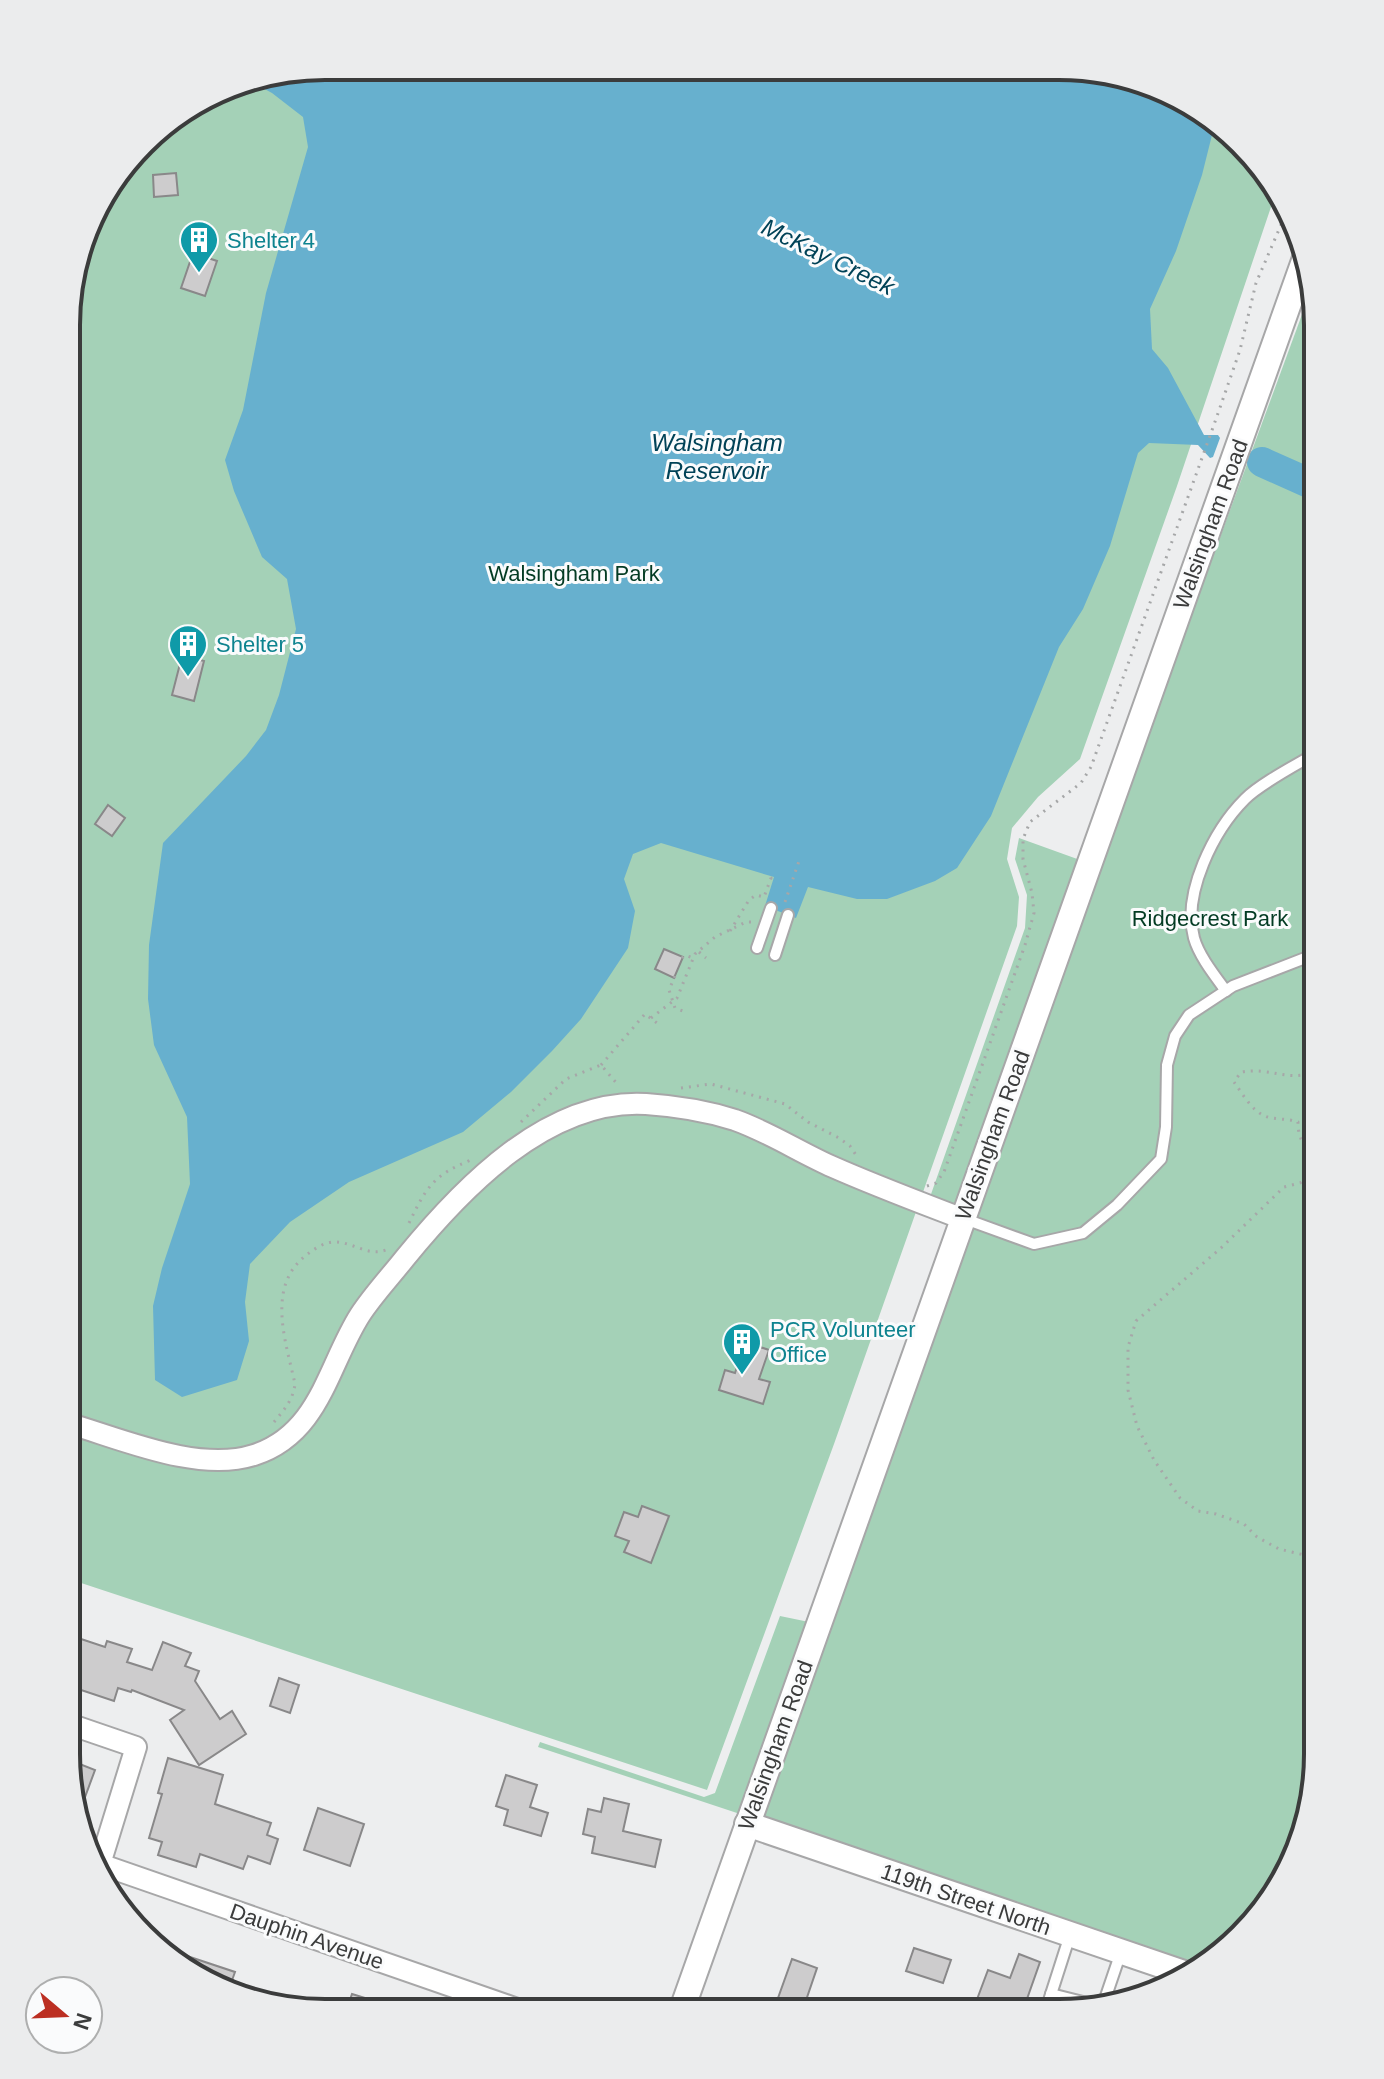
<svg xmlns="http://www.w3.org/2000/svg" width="1384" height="2079" viewBox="0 0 1384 2079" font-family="Helvetica,sans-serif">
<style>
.green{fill:#a4d1b7}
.water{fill:#67b0ce}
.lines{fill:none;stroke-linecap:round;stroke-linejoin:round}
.river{stroke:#67b0ce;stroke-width:30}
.building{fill:#cdcccd;stroke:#898889;stroke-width:2}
.service-casing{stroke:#a7a7a8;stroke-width:14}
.minor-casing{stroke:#a7a7a8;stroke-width:24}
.tertiary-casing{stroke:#a7a7a8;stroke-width:28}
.path{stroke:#a6a7a8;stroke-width:3;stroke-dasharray:2 6;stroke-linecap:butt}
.service{stroke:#fff;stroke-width:10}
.minor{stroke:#fff;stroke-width:20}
.tertiary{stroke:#fff;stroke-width:24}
.labels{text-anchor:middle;stroke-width:6;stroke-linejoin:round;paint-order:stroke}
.culture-label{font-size:22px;fill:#0d838f;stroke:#fafbfc;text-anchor:start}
.street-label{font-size:22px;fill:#3b3c3c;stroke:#fafbfc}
.park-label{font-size:22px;fill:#033b23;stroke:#fafbfc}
.water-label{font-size:24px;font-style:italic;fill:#004257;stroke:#fafbfc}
.rim{fill:none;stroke:#3b3c3c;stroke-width:4}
</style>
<rect width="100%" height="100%" fill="#edeeef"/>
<g class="green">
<path d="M 325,66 L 1093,68 L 1217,120 L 1275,195 L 1177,486 L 1080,759 L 1038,797 L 1012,828 L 1007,859 L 1019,897 L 1017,926 L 834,1444 L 707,1790 L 66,1578 L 68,291 L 100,196 L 155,130 L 241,80 Z"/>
<path d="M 1311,290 L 1318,325 L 1317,1772 L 1304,1838 L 1265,1911 L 1193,1967 L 747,1824 Z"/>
<path d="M 1019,838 L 1080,860 L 956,1207 L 930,1197 L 1025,928 L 1027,895 L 1015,859 Z"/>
<path d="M 780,1616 L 809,1622 L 740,1814 L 538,1747 L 540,1742 L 704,1797 L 715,1793 Z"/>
</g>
<path class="water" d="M 325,66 L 1093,68 L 1216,119 L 1202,175 L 1176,251 L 1150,309 L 1152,349 L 1168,368 L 1204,435 L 1218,435 L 1220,438 L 1213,457 L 1210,458 L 1198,445 L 1149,443 L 1138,453 L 1110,546 L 1083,609 L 1059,647 L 991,816 L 957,868 L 935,881 L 887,899 L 857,899 L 808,887 L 796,918 L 765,906 L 774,877 L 661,843 L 633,854 L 624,879 L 635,911 L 628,948 L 581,1019 L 552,1051 L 511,1092 L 463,1132 L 349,1182 L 290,1222 L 250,1264 L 245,1302 L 249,1341 L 237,1380 L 182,1397 L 155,1380 L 153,1306 L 162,1268 L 190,1184 L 187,1117 L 154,1045 L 148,999 L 149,945 L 163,843 L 246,756 L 266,730 L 279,695 L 296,629 L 287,579 L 262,557 L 234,491 L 225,460 L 243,410 L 266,293 L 308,147 L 303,117 L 272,93 L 246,79 Z"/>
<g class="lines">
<path class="river" d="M 1262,462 L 1318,487"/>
</g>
<g class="building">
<path d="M 176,173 L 178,195 L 154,197 L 153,175 Z"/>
<path d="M 193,253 L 217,261 L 205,296 L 181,288 Z"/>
<path d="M 182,656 L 204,661 L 194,701 L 172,695 Z"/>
<path d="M 108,805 L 125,818 L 112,836 L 95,824 Z"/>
<path d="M 664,949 L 683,957 L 674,978 L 655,969 Z"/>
<path d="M 745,1342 L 769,1350 L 759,1379 L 770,1382 L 763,1404 L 719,1390 L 725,1370 L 735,1373 Z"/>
<path d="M 642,1506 L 669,1516 L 651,1563 L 624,1552 L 629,1541 L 615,1536 L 624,1512 L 638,1517 Z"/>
<path d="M 66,1634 L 105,1647 L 107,1641 L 132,1649 L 127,1662 L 152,1670 L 163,1642 L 191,1653 L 185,1666 L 199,1671 L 195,1681 L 220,1719 L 232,1711 L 246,1734 L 199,1765 L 170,1720 L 184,1710 L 132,1690 L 131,1692 L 118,1688 L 114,1701 L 66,1685 Z"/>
<path d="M 279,1678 L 299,1685 L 290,1713 L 270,1706 Z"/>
<path d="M 168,1758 L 223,1775 L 215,1804 L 271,1823 L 267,1835 L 278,1839 L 270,1864 L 248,1856 L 243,1869 L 200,1854 L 196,1867 L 158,1855 L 162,1842 L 149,1838 L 162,1794 L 158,1793 Z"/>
<path d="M 67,1759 L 95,1770 L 78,1816 L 77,1811 Z"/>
<path d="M 506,1775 L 537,1785 L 530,1807 L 548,1813 L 541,1836 L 504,1825 L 508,1810 L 496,1806 Z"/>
<path d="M 604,1798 L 629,1804 L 623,1831 L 661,1840 L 655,1867 L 592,1853 L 595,1837 L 583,1834 L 588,1809 L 601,1812 Z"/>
<path d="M 318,1808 L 364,1824 L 350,1866 L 304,1850 Z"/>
<path d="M 914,1948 L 951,1960 L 943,1983 L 906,1971 Z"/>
<path d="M 181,1954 L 235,1972 L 230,1986 L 177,1964 Z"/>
<path d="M 1019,1954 L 1040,1962 L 1022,2013 L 983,2013 L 973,2010 L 988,1970 L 1010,1978 Z"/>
<path d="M 792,1959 L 817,1968 L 802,2012 L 773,2012 Z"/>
<path d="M 352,1994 L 397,2008 L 396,2011 L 346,2011 Z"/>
</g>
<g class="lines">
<defs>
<g id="service">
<path d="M 757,948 L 771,908"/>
<path d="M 775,955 L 788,915"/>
<path d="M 1226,991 C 1215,976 1199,956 1194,938 C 1182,893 1214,830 1245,799 C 1261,783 1298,764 1318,752"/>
<path d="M 965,1219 L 1034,1244 L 1083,1233 L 1117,1205 L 1161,1159 L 1166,1127 L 1167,1065 L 1175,1036 L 1189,1015 L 1233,986 L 1318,953"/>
<path d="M 1051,1994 L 1091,2004 L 1104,2002 L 1121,1952"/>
<path d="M 1045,2013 L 1070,1935"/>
</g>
<g id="minor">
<path d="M 67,1423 C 122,1439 198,1473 254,1455 C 320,1434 328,1365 360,1315 C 373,1295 390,1277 405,1258 C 462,1188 548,1098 646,1104 C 676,1106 707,1111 735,1120 C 769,1132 801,1153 833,1167 C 876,1186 919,1202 963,1219"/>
<path d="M 66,1723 L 136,1747 L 100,1864"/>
<path d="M 91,1861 L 523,2011"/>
</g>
<g id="tertiary">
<path d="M 747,1824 L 1184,1973"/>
<path d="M 681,2012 L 1305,258"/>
</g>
</defs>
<use href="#service" class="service-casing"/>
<use href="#minor" class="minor-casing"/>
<use href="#tertiary" class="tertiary-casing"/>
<g class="path">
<path d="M 785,902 L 799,861"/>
<path d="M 730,931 L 749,900 L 756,895 L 764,897 L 771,878 L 765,876"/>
<path d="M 699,952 L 706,958"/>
<path d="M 682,958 L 685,955 L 693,958"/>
<path d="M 675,976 L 669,990 L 675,1008 L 683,1011"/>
<path d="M 651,1018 L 677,998 L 695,954 L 715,937 L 746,922 L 752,922"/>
<path d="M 601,1065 L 645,1014 L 657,1023"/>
<path d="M 681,1088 L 711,1084 L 785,1104 L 808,1122 L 839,1138 L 850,1146 L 858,1158"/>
<path d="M 521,1122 L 566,1079 L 601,1065 L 619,1086"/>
<path d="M 927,1186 L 936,1183 L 944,1172 L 1025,945 L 1034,913 L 1032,893 L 1023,859 L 1023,839 L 1030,822 L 1081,783 L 1091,767 L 1216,419 L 1240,350 L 1256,283 L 1287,211"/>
<path d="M 409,1223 C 426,1188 433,1175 471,1160"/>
<path d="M 67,1398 L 80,1407"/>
<path d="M 274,1422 C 284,1410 293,1400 295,1384 C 286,1342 266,1288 305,1256 C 313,1250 322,1243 333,1242 C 352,1241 367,1257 386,1250"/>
<path d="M 1317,1558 L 1279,1549 L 1257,1537 L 1244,1524 L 1216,1514 L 1198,1511 L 1180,1498 L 1154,1460 L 1137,1426 L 1128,1390 L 1128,1347 L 1136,1321 L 1221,1248 L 1284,1187 L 1300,1183 L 1316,1173 C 1312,1153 1297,1142 1298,1122 C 1287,1118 1273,1120 1265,1116 C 1252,1111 1242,1093 1234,1082 L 1241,1072 C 1270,1067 1284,1081 1313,1073 L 1318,1058"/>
</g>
<use href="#service" class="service"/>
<use href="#minor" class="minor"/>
<use href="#tertiary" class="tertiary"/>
</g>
<defs>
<symbol id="building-pin" viewBox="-11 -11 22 30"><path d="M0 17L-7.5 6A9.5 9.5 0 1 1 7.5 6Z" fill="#0f9aa8" stroke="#fafbfc"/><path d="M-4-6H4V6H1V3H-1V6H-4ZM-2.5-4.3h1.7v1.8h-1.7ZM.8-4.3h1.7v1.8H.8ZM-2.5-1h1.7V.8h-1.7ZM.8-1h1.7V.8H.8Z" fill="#fff"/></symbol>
</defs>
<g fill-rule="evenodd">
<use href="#building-pin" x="177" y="218" width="44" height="60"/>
<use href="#building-pin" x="166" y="622" width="44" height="60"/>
<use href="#building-pin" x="720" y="1320" width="44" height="60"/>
</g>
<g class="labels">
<g class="culture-label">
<text x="227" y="248">Shelter 4</text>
<text x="216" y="652">Shelter 5</text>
<text x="770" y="1337">PCR Volunteer<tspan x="770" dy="25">Office</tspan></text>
</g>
<g class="street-label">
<text transform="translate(1210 524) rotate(-70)" y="8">Walsingham Road</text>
<text transform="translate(992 1135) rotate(-70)" y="8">Walsingham Road</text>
<text transform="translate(775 1745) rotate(-70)" y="8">Walsingham Road</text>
<text transform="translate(966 1899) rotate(19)" y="8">119th Street North</text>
<text transform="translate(307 1936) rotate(19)" y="8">Dauphin Avenue</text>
</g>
<g class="park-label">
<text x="574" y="581">Walsingham Park</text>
<text x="1210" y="926">Ridgecrest Park</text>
</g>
<g class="water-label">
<text transform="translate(828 257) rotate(26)" y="8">McKay Creek</text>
<text x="717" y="451">Walsingham<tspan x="717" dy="28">Reservoir</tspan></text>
</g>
</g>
<path d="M0 0H1384V2079H0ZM325 80H1059A245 245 0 0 1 1304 325V1754A245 245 0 0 1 1059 1999H325A245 245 0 0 1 80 1754V325A245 245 0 0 1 325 80Z" fill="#ebeced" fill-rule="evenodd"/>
<path class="rim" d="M325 80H1059A245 245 0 0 1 1304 325V1754A245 245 0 0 1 1059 1999H325A245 245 0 0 1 80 1754V325A245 245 0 0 1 325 80Z"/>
<g transform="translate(64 2015) rotate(109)"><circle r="38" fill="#fafbfc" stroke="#aeafaf" stroke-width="2"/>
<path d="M0-6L14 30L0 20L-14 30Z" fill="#bc2f22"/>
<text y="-12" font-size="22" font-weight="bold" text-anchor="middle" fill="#3b3c3c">N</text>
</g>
</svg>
